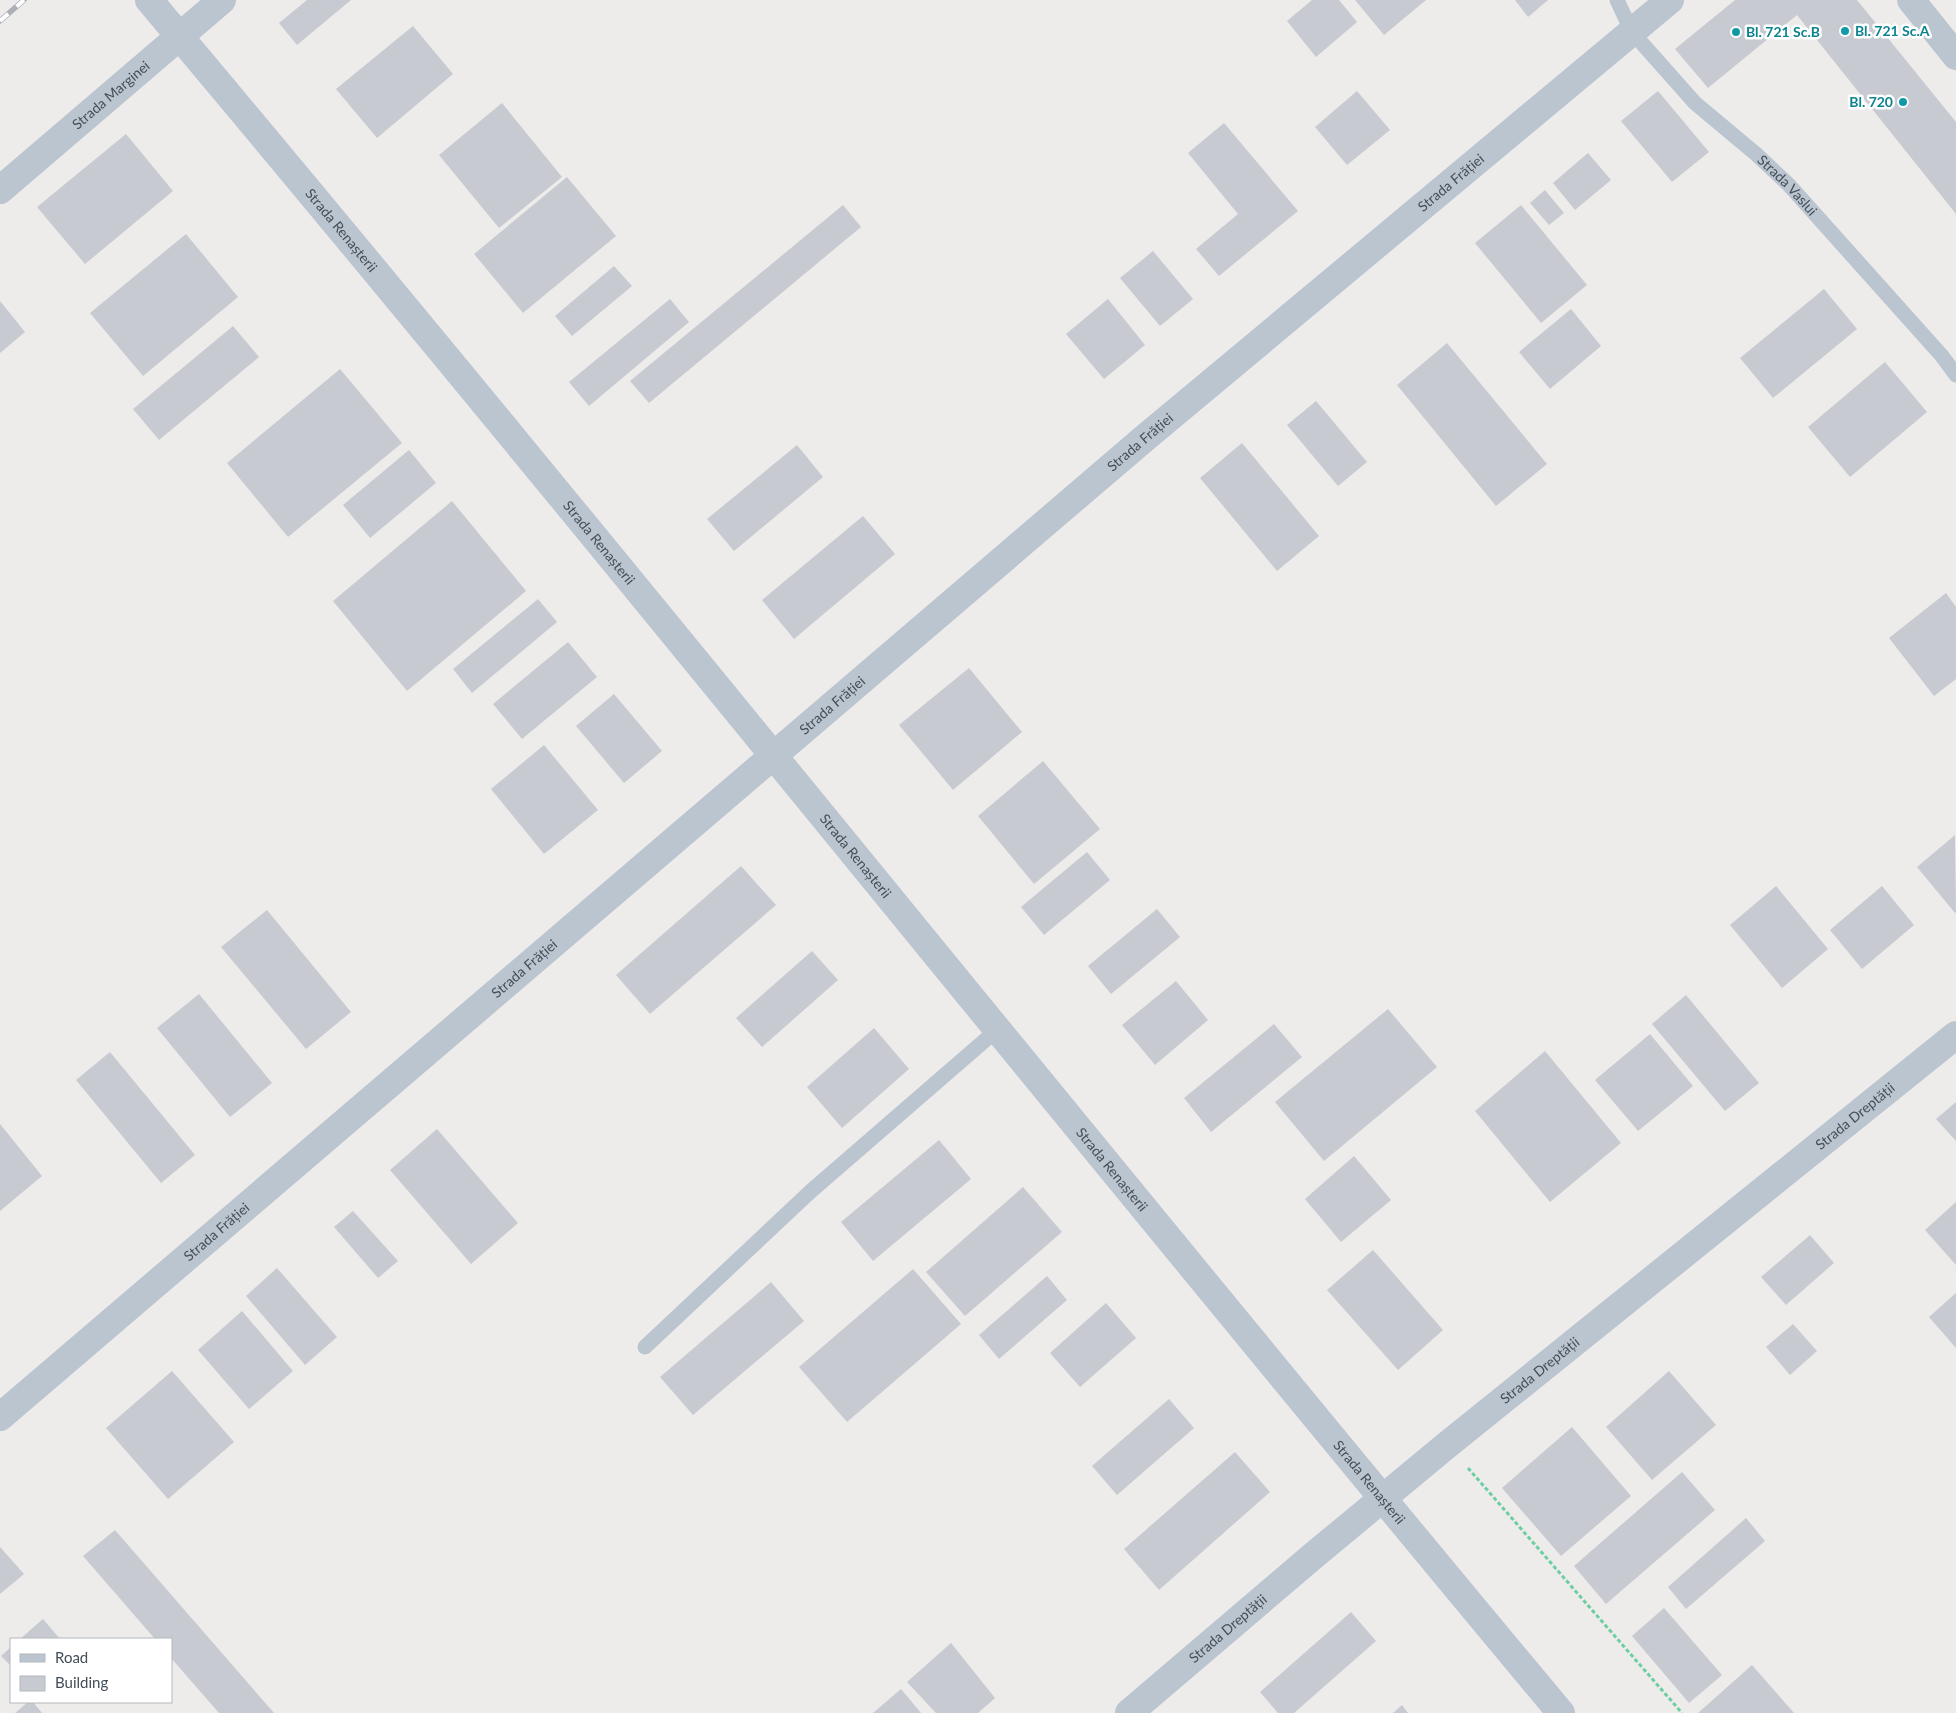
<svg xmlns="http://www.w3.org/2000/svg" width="1956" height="1713" viewBox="0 0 1956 1713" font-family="Lato,sans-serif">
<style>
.building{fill:#c7cad1}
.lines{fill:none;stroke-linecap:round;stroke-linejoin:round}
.path{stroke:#6ccfa1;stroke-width:3;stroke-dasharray:4 2.5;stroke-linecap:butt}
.service{stroke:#bbc5cf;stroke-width:15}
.minor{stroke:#bbc5cf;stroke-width:28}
.rail-casing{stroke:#adb0b6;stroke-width:5.5}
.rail{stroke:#fff;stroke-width:4;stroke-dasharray:11;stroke-linecap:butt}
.culture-dot{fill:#0f9aa8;stroke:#fff;stroke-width:2}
.labels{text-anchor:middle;stroke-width:5;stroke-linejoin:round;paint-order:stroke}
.culture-label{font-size:14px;font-weight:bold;fill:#0d838f;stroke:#fff;text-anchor:start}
.street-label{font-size:14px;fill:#434e59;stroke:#fff}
</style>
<rect width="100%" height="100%" fill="#eeebeb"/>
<g class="building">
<path d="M 307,0 L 351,0 L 297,45 L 279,23 Z"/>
<path d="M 1312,0 L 1339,0 L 1357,22 L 1316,57 L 1287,21 Z"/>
<path d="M 1355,0 L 1426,0 L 1384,35 Z"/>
<path d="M 1515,0 L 1548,0 L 1528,17 Z"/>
<path d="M 1735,0 L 1857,0 L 1956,122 L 1956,214 L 1797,15 L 1708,88 L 1675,49 Z"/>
<path d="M 413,26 L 453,74 L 377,138 L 336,89 Z"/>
<path d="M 1357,91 L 1390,130 L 1347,165 L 1315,127 Z"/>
<path d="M 1658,91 L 1709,152 L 1672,182 L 1621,121 Z"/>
<path d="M 502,103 L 562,177 L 499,228 L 439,155 Z"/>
<path d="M 1224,123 L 1298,211 L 1219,276 L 1196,249 L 1238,214 L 1188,153 Z"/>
<path d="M 126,134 L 173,191 L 85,264 L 37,207 Z"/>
<path d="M 1588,153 L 1611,180 L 1575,210 L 1553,183 Z"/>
<path d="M 567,177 L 616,236 L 523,313 L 474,254 Z"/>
<path d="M 1545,190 L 1564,213 L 1549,225 L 1530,203 Z"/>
<path d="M 843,205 L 861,227 L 649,403 L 630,381 Z"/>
<path d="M 1521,205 L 1587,285 L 1541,323 L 1475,243 Z"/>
<path d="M 186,234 L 238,297 L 143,376 L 90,313 Z"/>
<path d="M 1153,251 L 1193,299 L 1160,326 L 1120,278 Z"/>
<path d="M 614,266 L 632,286 L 572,336 L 555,316 Z"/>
<path d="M 1824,289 L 1857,329 L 1773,398 L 1740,358 Z"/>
<path d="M 670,299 L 689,322 L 589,406 L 569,382 Z"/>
<path d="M 1108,299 L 1145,345 L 1104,379 L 1066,334 Z"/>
<path d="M 0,301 L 25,332 L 0,353 Z"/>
<path d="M 1571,309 L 1601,346 L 1550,389 L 1519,352 Z"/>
<path d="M 233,326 L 259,357 L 159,440 L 133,409 Z"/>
<path d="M 1447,343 L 1547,464 L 1496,506 L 1397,385 Z"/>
<path d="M 1885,362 L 1927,412 L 1850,477 L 1808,427 Z"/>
<path d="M 340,369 L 402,443 L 288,537 L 227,463 Z"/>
<path d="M 1316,401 L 1367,462 L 1338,486 L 1287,425 Z"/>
<path d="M 1242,443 L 1319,536 L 1277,571 L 1200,478 Z"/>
<path d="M 797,445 L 823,477 L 734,551 L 707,519 Z"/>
<path d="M 409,450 L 436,483 L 370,538 L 343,505 Z"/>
<path d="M 452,501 L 526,591 L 407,691 L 333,601 Z"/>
<path d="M 863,516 L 895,554 L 794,639 L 762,600 Z"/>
<path d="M 1946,593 L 1956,607 L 1956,679 L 1934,696 L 1889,638 Z"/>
<path d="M 538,599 L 557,622 L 472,693 L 453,669 Z"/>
<path d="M 568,642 L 597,677 L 522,739 L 493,704 Z"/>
<path d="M 969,668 L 1022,732 L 953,790 L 899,725 Z"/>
<path d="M 614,694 L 662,751 L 624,783 L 576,726 Z"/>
<path d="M 544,745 L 598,810 L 544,854 L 491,789 Z"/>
<path d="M 1043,761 L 1100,829 L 1034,884 L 978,816 Z"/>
<path d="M 1955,835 L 1956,912 L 1955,913 L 1917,867 Z"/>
<path d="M 1087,852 L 1110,880 L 1044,935 L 1021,907 Z"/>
<path d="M 741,866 L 776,905 L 650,1014 L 616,975 Z"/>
<path d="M 1776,886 L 1828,949 L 1782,988 L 1730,925 Z"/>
<path d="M 1882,886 L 1914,925 L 1862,969 L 1830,930 Z"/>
<path d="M 1157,909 L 1180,937 L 1111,994 L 1088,966 Z"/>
<path d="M 267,910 L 351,1012 L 306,1049 L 221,947 Z"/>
<path d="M 812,951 L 838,980 L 762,1047 L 736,1018 Z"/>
<path d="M 1176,981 L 1208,1020 L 1155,1065 L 1122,1025 Z"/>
<path d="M 199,994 L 272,1083 L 230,1117 L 157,1028 Z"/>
<path d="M 1686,995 L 1759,1083 L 1725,1111 L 1652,1024 Z"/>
<path d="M 1388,1009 L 1437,1067 L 1324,1161 L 1275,1102 Z"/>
<path d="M 1274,1024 L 1302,1057 L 1211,1132 L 1184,1098 Z"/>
<path d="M 874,1028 L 909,1069 L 842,1128 L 807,1087 Z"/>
<path d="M 1650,1034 L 1693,1086 L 1638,1131 L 1595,1080 Z"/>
<path d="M 1545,1051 L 1621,1143 L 1550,1202 L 1475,1111 Z"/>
<path d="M 110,1052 L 195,1155 L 161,1183 L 76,1080 Z"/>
<path d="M 1956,1102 L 1956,1141 L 1936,1119 Z"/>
<path d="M 0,1124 L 42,1176 L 0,1211 Z"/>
<path d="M 437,1129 L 518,1223 L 471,1264 L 390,1170 Z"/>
<path d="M 939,1140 L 971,1179 L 873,1261 L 841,1222 Z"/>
<path d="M 1354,1156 L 1391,1200 L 1341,1242 L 1305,1199 Z"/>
<path d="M 1023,1187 L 1062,1232 L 965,1316 L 926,1272 Z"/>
<path d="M 1956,1202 L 1956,1265 L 1925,1230 Z"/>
<path d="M 353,1211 L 398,1261 L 378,1278 L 334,1227 Z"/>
<path d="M 1810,1235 L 1834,1263 L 1786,1305 L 1761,1277 Z"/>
<path d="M 1373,1250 L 1443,1330 L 1398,1370 L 1327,1290 Z"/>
<path d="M 277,1268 L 337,1337 L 305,1365 L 246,1296 Z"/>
<path d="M 913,1269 L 961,1324 L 847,1422 L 799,1367 Z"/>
<path d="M 1047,1276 L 1067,1300 L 999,1359 L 979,1335 Z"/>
<path d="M 771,1282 L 804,1321 L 693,1415 L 660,1377 Z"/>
<path d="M 1956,1293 L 1956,1348 L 1929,1317 Z"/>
<path d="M 1106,1303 L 1136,1338 L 1080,1387 L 1050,1353 Z"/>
<path d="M 242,1311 L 293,1371 L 249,1409 L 198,1350 Z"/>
<path d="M 1793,1324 L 1817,1351 L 1790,1375 L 1766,1347 Z"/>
<path d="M 172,1371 L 234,1442 L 168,1499 L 106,1428 Z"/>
<path d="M 1669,1371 L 1716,1425 L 1652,1480 L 1606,1427 Z"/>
<path d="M 1169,1399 L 1194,1428 L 1117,1495 L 1092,1466 Z"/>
<path d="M 1572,1427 L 1631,1496 L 1561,1556 L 1502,1488 Z"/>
<path d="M 1235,1452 L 1270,1492 L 1159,1590 L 1124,1549 Z"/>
<path d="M 1682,1472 L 1715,1510 L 1606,1604 L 1574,1566 Z"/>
<path d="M 1746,1518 L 1765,1541 L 1686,1609 L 1668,1587 Z"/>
<path d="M 115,1530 L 274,1713 L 219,1713 L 171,1658 L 171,1639 L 155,1639 L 83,1556 Z"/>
<path d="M 0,1547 L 24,1574 L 0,1594 Z"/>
<path d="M 1664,1608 L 1722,1675 L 1689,1703 L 1632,1636 Z"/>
<path d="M 1351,1612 L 1376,1641 L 1294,1713 L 1278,1713 L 1260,1692 Z"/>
<path d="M 43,1619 L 60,1639 L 20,1639 Z"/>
<path d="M 951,1643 L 995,1698 L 978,1713 L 936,1713 L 907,1682 Z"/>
<path d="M 11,1647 L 11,1666 L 1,1656 Z"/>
<path d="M 1752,1665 L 1794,1713 L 1698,1713 Z"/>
<path d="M 901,1689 L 921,1713 L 873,1713 Z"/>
<path d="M 28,1702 L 33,1702 L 42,1713 L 15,1713 Z"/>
<path d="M 1402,1705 L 1408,1713 L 1393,1713 Z"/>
</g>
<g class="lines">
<path class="path" d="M 1468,1468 L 1682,1713"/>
<g class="service">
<path id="s1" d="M 1617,0 L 1632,32 L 1695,103 L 1756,154 L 1789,185 L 1942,356 L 1956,375"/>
<path d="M 645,1347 L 811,1191 L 998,1029"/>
</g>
<g class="minor">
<path id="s2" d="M 149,0 C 625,566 1086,1145 1561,1713"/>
<path d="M 1911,0 L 1956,56"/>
<path id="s3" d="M 0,190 L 222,0"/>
<path id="s4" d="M 0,1417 L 1146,437 L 1670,0"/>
<path id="s5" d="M 1129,1713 L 1313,1556 L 1447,1445 L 1956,1035"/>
</g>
<defs>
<path id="rail" d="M 0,21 L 24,0"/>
</defs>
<use href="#rail" class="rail-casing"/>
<use href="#rail" class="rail"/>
</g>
<g class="culture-dot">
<circle cx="1845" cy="31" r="5"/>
<circle cx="1736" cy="32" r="5"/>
<circle cx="1903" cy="102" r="5"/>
</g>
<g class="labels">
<g class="culture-label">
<text x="1855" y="36">Bl. 721 Sc.A</text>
<text x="1746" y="37">Bl. 721 Sc.B</text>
<text x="1893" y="107" text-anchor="end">Bl. 720</text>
</g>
<g class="street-label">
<text dy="5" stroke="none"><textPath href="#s3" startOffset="146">Strada Marginei</textPath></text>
<text dy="5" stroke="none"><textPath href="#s4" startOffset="1905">Strada Frăției</textPath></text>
<text dy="5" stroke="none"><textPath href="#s1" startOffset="254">Strada Vaslui</textPath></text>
<text dy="5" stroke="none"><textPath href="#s2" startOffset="300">Strada Renașterii</textPath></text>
<text dy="5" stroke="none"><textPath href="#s4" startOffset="1500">Strada Frăției</textPath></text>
<text dy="5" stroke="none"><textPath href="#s2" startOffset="705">Strada Renașterii</textPath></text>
<text dy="5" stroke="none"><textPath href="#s4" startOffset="1095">Strada Frăției</textPath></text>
<text dy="5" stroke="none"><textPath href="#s2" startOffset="1110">Strada Renașterii</textPath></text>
<text dy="5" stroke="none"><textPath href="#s4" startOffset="690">Strada Frăției</textPath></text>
<text dy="5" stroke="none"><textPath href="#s5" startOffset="940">Strada Dreptății</textPath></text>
<text dy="5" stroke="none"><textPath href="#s2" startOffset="1515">Strada Renașterii</textPath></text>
<text dy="5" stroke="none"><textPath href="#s4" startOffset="285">Strada Frăției</textPath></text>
<text dy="5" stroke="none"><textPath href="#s5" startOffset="535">Strada Dreptății</textPath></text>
<text dy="5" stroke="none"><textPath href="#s2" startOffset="1920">Strada Renașterii</textPath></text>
<text dy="5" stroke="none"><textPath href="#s5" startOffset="130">Strada Dreptății</textPath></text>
</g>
</g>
<rect x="10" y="1638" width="162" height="65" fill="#ffffff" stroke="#b4b8bd"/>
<rect x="20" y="1654" width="25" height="8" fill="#bbc5cf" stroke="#b4b8bd"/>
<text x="55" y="1663" font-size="15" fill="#434e59">Road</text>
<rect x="20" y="1676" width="25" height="15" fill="#c7cad1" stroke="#b4b8bd"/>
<text x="55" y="1688" font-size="15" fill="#434e59">Building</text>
</svg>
